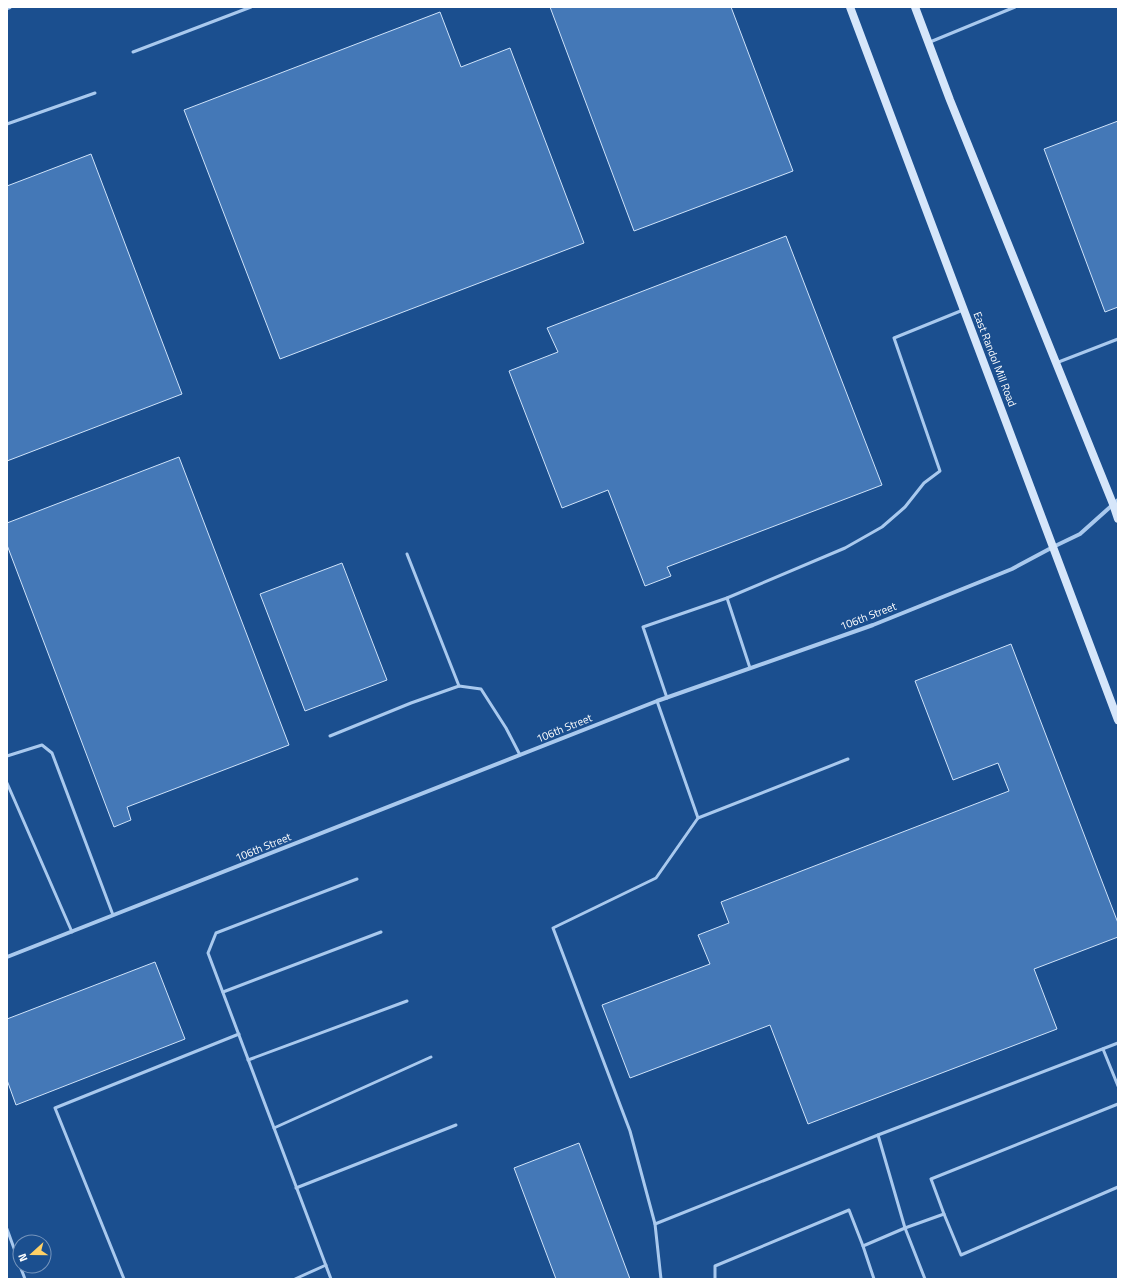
<svg xmlns="http://www.w3.org/2000/svg" width="1125" height="1286" viewBox="0 0 1125 1286" font-family="'Titillium Web',sans-serif">
<style>
.building{fill:#4478b7;stroke:#cfe3fa}
.lines{fill:none;stroke-linecap:round;stroke-linejoin:round}
.lane{stroke:#a9c9ee;stroke-width:3}
.street{stroke:#a9c9ee;stroke-width:4}
.secondary{stroke:#d6e6fa;stroke-width:8}
.labels{text-anchor:middle;stroke-width:3;stroke-linejoin:round;paint-order:stroke}
.street-label{font-size:11px;fill:#fff;stroke:#1b4f8f}
</style>
<rect width="100%" height="100%" fill="#1b4f8f"/>
<g class="building">
<path d="M 550,7 L 731,7 L 793,171 L 634,231 Z"/>
<path d="M 440,12 L 461,67 L 510,48 L 584,243 L 280,359 L 184,110 Z"/>
<path d="M 1118,121 L 1118,307 L 1105,312 L 1044,149 Z"/>
<path d="M 91,154 L 182,394 L 7,461 L 7,186 Z"/>
<path d="M 786,236 L 882,485 L 667,567 L 671,576 L 645,586 L 608,490 L 562,508 L 509,371 L 558,352 L 547,328 Z"/>
<path d="M 179,457 L 289,745 L 127,807 L 131,820 L 114,827 L 7,545 L 7,523 Z"/>
<path d="M 342,563 L 387,680 L 305,711 L 260,594 Z"/>
<path d="M 1011,644 L 1118,923 L 1118,937 L 1034,969 L 1057,1029 L 808,1124 L 770,1025 L 630,1078 L 602,1005 L 710,964 L 698,935 L 729,923 L 721,902 L 1009,791 L 998,763 L 953,780 L 915,681 Z"/>
<path d="M 155,962 L 185,1039 L 16,1105 L 7,1080 L 7,1019 Z"/>
<path d="M 579,1143 L 630,1279 L 556,1279 L 514,1168 Z"/>
</g>
<g class="lines">
<g class="lane">
<path d="M 930,42 L 1015,7"/>
<path d="M 133,52 L 251,7"/>
<path d="M 7,124 L 95,93"/>
<path d="M 1056,363 L 1118,339"/>
<path d="M 407,554 L 459,686"/>
<path d="M 727,598 L 750,668"/>
<path d="M 667,698 L 643,627 L 727,598 L 845,548 L 882,527 L 905,507 L 924,483 L 940,471 L 894,338 L 963,310"/>
<path d="M 657,701 L 698,818 L 656,878 L 553,928 L 630,1131 L 655,1224 L 661,1279"/>
<path d="M 330,736 L 411,703 L 459,686 L 481,689 L 506,728 L 520,755"/>
<path d="M 7,756 L 42,745 L 52,753 L 113,915"/>
<path d="M 7,783 L 72,932"/>
<path d="M 698,818 L 848,759"/>
<path d="M 223,992 L 381,932"/>
<path d="M 1103,1049 L 1118,1086"/>
<path d="M 248,1060 L 407,1001"/>
<path d="M 274,1128 L 431,1057"/>
<path d="M 878,1135 L 905,1228 L 925,1279"/>
<path d="M 296,1188 L 456,1125"/>
<path d="M 944,1214 L 931,1179 L 1118,1104"/>
<path d="M 655,1224 L 878,1135 L 1118,1043"/>
<path d="M 7,1229 L 20,1265"/>
<path d="M 863,1246 L 874,1279"/>
<path d="M 20,1266 L 25,1279"/>
<path d="M 124,1279 L 55,1108 L 239,1034"/>
<path d="M 295,1279 L 326,1265"/>
<path d="M 331,1279 L 208,953 L 216,933 L 357,879"/>
<path d="M 715,1279 L 715,1266 L 849,1210 L 863,1246 L 905,1228 L 944,1214 L 961,1255 L 1118,1187"/>
</g>
<g class="street">
<path d="M 7,8 L 10,7"/>
<path d="M 7,957 L 657,701 L 873,625 L 1012,569 L 1053,547 L 1080,534 L 1118,500"/>
</g>
<g class="secondary">
<path d="M 850,7 L 1118,720"/>
<path d="M 915,7 L 950,100 L 1113,504 L 1118,519"/>
</g>
</g>
<g class="labels">
<g class="street-label">
<text transform="translate(995 359) rotate(69)" y="4">East Randol Mill Road</text>
<text transform="translate(868 616) rotate(-21)" y="4">106th Street</text>
<text transform="translate(564 728) rotate(-22)" y="4">106th Street</text>
<text transform="translate(263 847) rotate(-22)" y="4">106th Street</text>
</g>
</g>
<rect width="1125" height="1286" fill="none" stroke="#ffffff" stroke-width="16"/>
<g transform="translate(32 1254) rotate(249)"><circle r="19" fill="#1b4f8f" stroke="#7695bc"/>
<path d="M0-3L7 15L0 10L-7 15Z" fill="#ffd166"/>
<text y="-6" font-size="11" font-weight="bold" text-anchor="middle" fill="#ffffff">N</text>
</g>
</svg>
